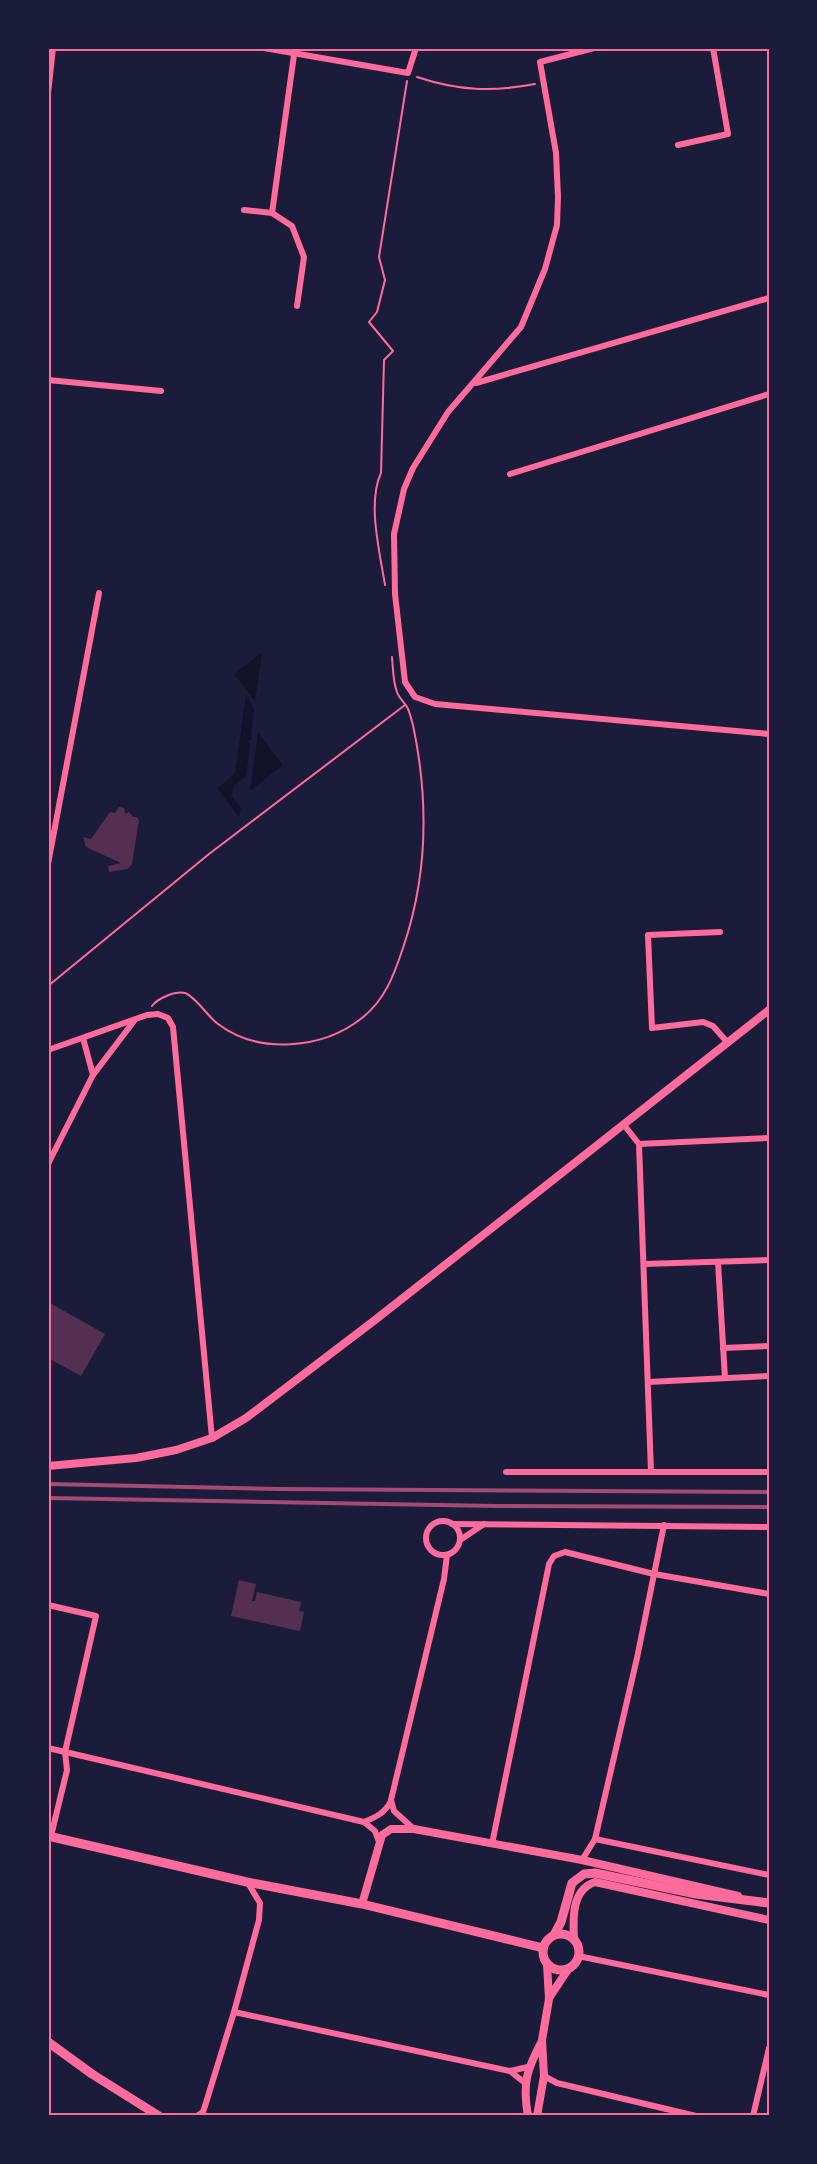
<svg xmlns="http://www.w3.org/2000/svg" width="817" height="2164" viewBox="0 0 817 2164" font-family="'PT Sans Narrow',sans-serif">
<style>
.water{fill:#12122b}
.building{fill:#542f53}
.lines{fill:none;stroke-linecap:round;stroke-linejoin:round}
.path{stroke:#ff6b9d;stroke-width:2}
.minor{stroke:#ff6b9d;stroke-width:6}
.tertiary{stroke:#ff6b9d;stroke-width:8}
.secondary{stroke:#ff6b9d;stroke-width:9}
.rail{stroke:#a44b75;stroke-width:4}
.neatline{fill:none;stroke:#ff6b9d;stroke-width:2}
</style>
<rect width="100%" height="100%" fill="#1b1b3a"/>
<g class="water">
<path d="M 262,652 L 255,701 L 234,674 Z"/>
<path d="M 246,695 L 254,708 L 251,739 L 248,741 L 250,744 L 246,776 L 233,786 L 232,796 L 241,808 L 239,817 L 217,788 L 235,774 Z"/>
<path d="M 258,733 L 283,765 L 250,791 Z"/>
</g>
<g class="building">
<path d="M 119,807 L 124,808 L 125,814 L 129,812 L 133,817 L 137,817 L 139,820 L 132,864 L 127,869 L 109,872 L 108,866 L 121,863 L 86,847 L 83,837 L 91,839 L 110,812 L 115,813 Z"/>
<path d="M 48,1302 L 105,1334 L 81,1376 L 48,1358 Z"/>
<path d="M 239,1580 L 256,1584 L 252,1601 L 255,1601 L 257,1592 L 301,1602 L 299,1611 L 304,1612 L 300,1631 L 231,1616 Z"/>
</g>
<g class="lines">
<g class="path">
<path d="M 417,77 C 459,91 492,92 535,84"/>
<path d="M 385,585 C 380,553 367,503 381,473 L 384,360 L 393,351 L 369,322 L 377,312 L 385,280 L 379,257 L 407,81"/>
<path d="M 48,986 L 209,854 L 405,705"/>
<path d="M 152,1006 C 158,998 175,991 185,993 C 196,997 208,1017 218,1024 C 259,1055 323,1049 362,1018 C 385,1000 394,975 403,948 C 428,875 429,801 413,725 C 411,719 410,712 407,707 C 404,702 399,698 397,692 C 393,682 393,668 392,657"/>
</g>
<g class="minor">
<path d="M 264,48 L 408,73 L 416,48"/>
<path d="M 594,48 L 540,62 L 556,153 L 558,197 L 557,225 L 545,269 L 521,327 L 448,412 L 413,468 L 404,489 L 394,534 L 395,594 L 405,682 L 415,697 L 435,704 L 769,734"/>
<path d="M 48,94 L 53,48"/>
<path d="M 678,145 L 728,134 L 713,48"/>
<path d="M 244,210 L 272,213 L 294,55"/>
<path d="M 272,213 L 292,226 L 304,257 L 297,306"/>
<path d="M 48,380 L 161,391"/>
<path d="M 476,383 L 769,298"/>
<path d="M 510,474 L 769,394"/>
<path d="M 48,864 L 99,593"/>
<path d="M 720,932 L 648,935 L 652,1028 L 703,1022 L 713,1026 L 728,1043"/>
<path d="M 83,1038 L 93,1075"/>
<path d="M 48,1050 L 147,1015 L 158,1014 L 168,1018 L 173,1027 L 212,1438"/>
<path d="M 624,1125 L 639,1144 L 769,1138"/>
<path d="M 639,1144 L 651,1472"/>
<path d="M 48,1164 L 93,1075 L 134,1021"/>
<path d="M 718,1262 L 725,1378"/>
<path d="M 644,1264 L 769,1260"/>
<path d="M 723,1348 L 769,1346"/>
<path d="M 648,1382 L 769,1376"/>
<path d="M 506,1472 L 769,1472"/>
<circle cx="443" cy="1538" r="17"/>
<path d="M 452,1524 L 769,1527"/>
<path d="M 460,1540 L 484,1524"/>
<path d="M 48,1605 L 96,1616 L 65,1752 L 67,1770 L 51,1836"/>
<path d="M 48,1748 L 364,1822 L 375,1831 L 379,1842"/>
<path d="M 364,1822 C 376,1817 385,1813 391,1801"/>
<path d="M 414,1829 L 394,1811 L 391,1800 L 444,1579 L 447,1555"/>
<path d="M 595,1839 L 769,1875"/>
<path d="M 492,1844 L 549,1564 L 554,1556 L 565,1552 L 654,1574 L 769,1594"/>
<path d="M 582,1860 L 595,1839 L 637,1658 L 664,1525"/>
<path d="M 578,1956 L 769,1995"/>
<path d="M 234,2012 L 510,2071 L 525,2083"/>
<path d="M 510,2071 L 528,2067"/>
<path d="M 544,2076 L 557,2083 L 696,2116"/>
<path d="M 197,2116 L 203,2112 L 205,2106 L 234,2012 L 259,1920 L 260,1903 L 248,1883"/>
<path d="M 753,2116 L 769,2048"/>
</g>
<g class="tertiary">
<path d="M 48,1466 L 136,1458 L 176,1450 L 212,1438 L 246,1418 L 375,1320 L 769,1010"/>
<path d="M 362,1904 L 382,1835 L 391,1829 L 414,1829 L 582,1860 L 738,1896"/>
<path d="M 574,1940 C 573,1919 571,1890 595,1882 L 769,1920"/>
<path d="M 549,1998 L 569,1968"/>
<path d="M 528,2116 C 522,2083 527,2069 542,2041"/>
<path d="M 537,2116 L 544,2076 L 542,2040 L 549,1999 L 547,1964"/>
</g>
<g class="secondary">
<path d="M 48,1836 L 247,1882 L 362,1904 L 543,1948"/>
<circle cx="561" cy="1952" r="18"/>
<path d="M 554,1935 L 561,1922 L 572,1883 L 584,1874 L 595,1873 L 696,1894 L 769,1903"/>
<path d="M 48,2042 L 92,2074 L 159,2116"/>
</g>
<g class="rail">
<path d="M 48,1484 L 279,1489 L 769,1492"/>
<path d="M 48,1498 L 496,1506 L 769,1507"/>
</g>
</g>
<rect width="817" height="2164" fill="none" stroke="#1b1b3a" stroke-width="99"/>
<rect x="50" y="50" width="718" height="2064" class="neatline"/>
</svg>
